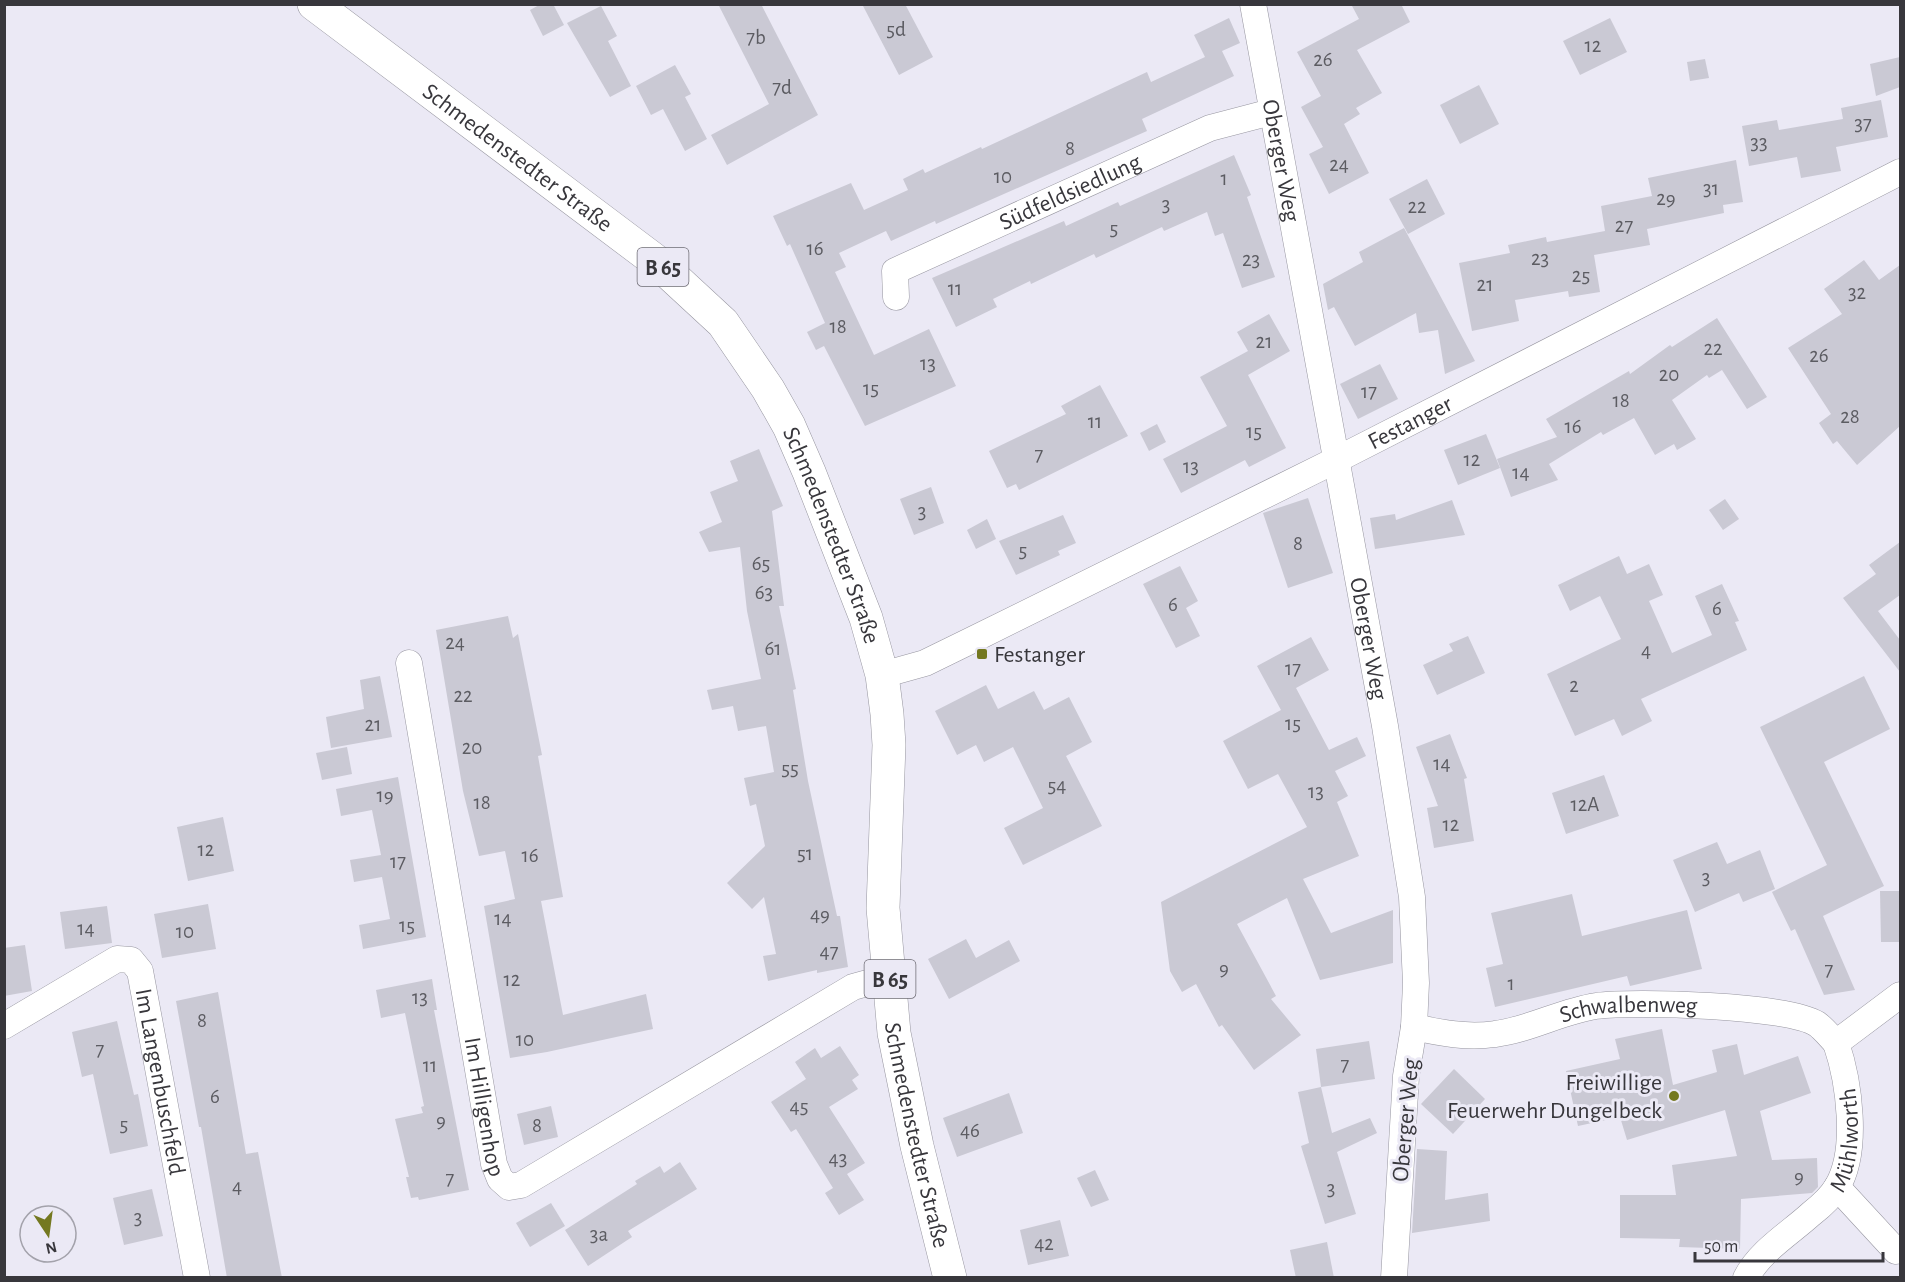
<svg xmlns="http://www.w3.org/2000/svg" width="1905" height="1282" viewBox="0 0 1905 1282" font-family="'Alegreya Sans',sans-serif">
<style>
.building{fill:#cac9d4}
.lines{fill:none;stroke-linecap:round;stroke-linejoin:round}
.minor-casing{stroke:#9796a0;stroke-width:27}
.primary-casing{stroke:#9796a0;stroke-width:34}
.minor{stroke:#fff;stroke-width:26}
.primary{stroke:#fff;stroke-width:33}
.poi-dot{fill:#747820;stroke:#ebe9f5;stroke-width:2}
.labels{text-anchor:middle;stroke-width:6;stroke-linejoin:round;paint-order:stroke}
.number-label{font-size:21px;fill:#5c5c62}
.shield{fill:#ebe9f5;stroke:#6e6c74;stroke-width:1.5}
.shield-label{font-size:22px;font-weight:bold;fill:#38373c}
.street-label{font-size:24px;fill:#38373c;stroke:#ebe9f5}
.poi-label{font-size:24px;fill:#38373c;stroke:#ebe9f5;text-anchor:start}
</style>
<rect width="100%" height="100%" fill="#ebe9f5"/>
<g class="building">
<path d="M 541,4 L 553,4 L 564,25 L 543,36 L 530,10 Z"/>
<path d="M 718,4 L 761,4 L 818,115 L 727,165 L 711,135 L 769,104 Z"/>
<path d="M 862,4 L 905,4 L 933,57 L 899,75 Z"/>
<path d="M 1351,4 L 1401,4 L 1410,22 L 1357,50 L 1382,93 L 1356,108 L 1360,114 L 1344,124 L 1369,173 L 1329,194 L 1309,154 L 1323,147 L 1301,107 L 1321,96 L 1297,52 L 1359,19 Z"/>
<path d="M 601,6 L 617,36 L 608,41 L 631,86 L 610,97 L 567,23 Z"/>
<path d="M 1229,18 L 1240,43 L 1222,51 L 1234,76 L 1142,119 L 1147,131 L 936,224 L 935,221 L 891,241 L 886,231 L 839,253 L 846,267 L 835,272 L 874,355 L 929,329 L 956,386 L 865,426 L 824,346 L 816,350 L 807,332 L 825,323 L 790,244 L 787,246 L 773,216 L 851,183 L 864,210 L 908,190 L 903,179 L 923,169 L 925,173 L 981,147 L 982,149 L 1147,72 L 1151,82 L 1205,57 L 1194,35 Z"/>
<path d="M 1610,18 L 1627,52 L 1580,75 L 1563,41 Z"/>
<path d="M 1900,57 L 1900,87 L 1876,96 L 1870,64 Z"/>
<path d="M 1705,59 L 1709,78 L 1690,81 L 1687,62 Z"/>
<path d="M 675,65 L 691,94 L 685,97 L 707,139 L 685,151 L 663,109 L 651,115 L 636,86 Z"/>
<path d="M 1479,85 L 1499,124 L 1460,144 L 1440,105 Z"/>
<path d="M 1881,100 L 1888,137 L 1836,147 L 1841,171 L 1801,178 L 1797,157 L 1749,166 L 1742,126 L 1777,120 L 1779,130 L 1843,119 L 1841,108 Z"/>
<path d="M 1234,155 L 1251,195 L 1247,197 L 1275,277 L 1242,288 L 1223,233 L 1215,236 L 1207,212 L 1164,231 L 1162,227 L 1096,258 L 1094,254 L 1031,284 L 1030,281 L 993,299 L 997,307 L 956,327 L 932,278 L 1064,221 L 1066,226 L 1118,202 L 1120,206 Z"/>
<path d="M 1736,160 L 1743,202 L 1723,205 L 1724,213 L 1647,229 L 1650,245 L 1594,255 L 1600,292 L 1569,297 L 1568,291 L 1515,300 L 1519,321 L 1472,331 L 1459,263 L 1510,253 L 1508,245 L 1546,237 L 1547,242 L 1605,231 L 1601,206 L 1652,196 L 1648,178 Z"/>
<path d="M 1427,179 L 1445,214 L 1408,234 L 1389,199 Z"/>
<path d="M 1404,228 L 1475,361 L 1445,374 L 1438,330 L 1419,333 L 1416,313 L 1355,346 L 1334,307 L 1328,310 L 1323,284 L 1363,262 L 1359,252 Z"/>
<path d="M 1864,260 L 1879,280 L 1900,265 L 1900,426 L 1857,465 L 1837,441 L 1833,444 L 1819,423 L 1831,414 L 1788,348 L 1842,314 L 1824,289 Z"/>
<path d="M 1269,314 L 1290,351 L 1248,375 L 1286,448 L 1249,467 L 1245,460 L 1181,493 L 1163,459 L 1227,426 L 1200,377 L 1248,351 L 1237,332 Z"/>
<path d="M 1717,318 L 1767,397 L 1747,409 L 1722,370 L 1709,378 L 1707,375 L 1672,400 L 1696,439 L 1677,450 L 1674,444 L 1655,455 L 1634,418 L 1603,435 L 1601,432 L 1549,464 L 1558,480 L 1511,497 L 1497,459 L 1557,437 L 1546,419 L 1629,371 L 1630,374 L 1670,345 L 1672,347 Z"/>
<path d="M 1380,364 L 1398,399 L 1358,419 L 1340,384 Z"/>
<path d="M 1100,385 L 1128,436 L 1019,490 L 1016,484 L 1007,488 L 989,451 L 1066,414 L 1061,406 Z"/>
<path d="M 1157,424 L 1166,442 L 1149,451 L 1140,433 Z"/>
<path d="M 1486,434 L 1500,468 L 1458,485 L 1444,450 Z"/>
<path d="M 759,449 L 783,506 L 772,511 L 784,606 L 779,606 L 796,689 L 793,690 L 808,781 L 837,916 L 840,916 L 848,967 L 817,973 L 817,970 L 768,981 L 763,956 L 776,954 L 764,897 L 752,909 L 727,883 L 765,846 L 756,804 L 750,806 L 744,778 L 774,772 L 766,726 L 738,731 L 733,706 L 712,710 L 707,690 L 761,679 L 747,611 L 740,547 L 709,552 L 699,532 L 722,522 L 710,492 L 738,481 L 730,461 Z"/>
<path d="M 931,487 L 944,523 L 914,535 L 900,499 Z"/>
<path d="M 1308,498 L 1333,573 L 1288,588 L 1263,513 Z"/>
<path d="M 1725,499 L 1739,519 L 1723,530 L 1709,510 Z"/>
<path d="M 1452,500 L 1465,535 L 1375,549 L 1370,518 L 1395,514 L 1396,520 Z"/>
<path d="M 1063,515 L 1076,543 L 1058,551 L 1060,555 L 1016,575 L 999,541 Z"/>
<path d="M 987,519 L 996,539 L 976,549 L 967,530 Z"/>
<path d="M 1900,542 L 1900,595 L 1878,611 L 1900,640 L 1900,672 L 1843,598 L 1876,574 L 1869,565 Z"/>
<path d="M 1619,556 L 1627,574 L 1649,564 L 1663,595 L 1649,601 L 1672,653 L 1712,635 L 1695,596 L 1722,584 L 1739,621 L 1735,622 L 1747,650 L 1641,699 L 1652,721 L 1622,736 L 1614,719 L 1575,736 L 1547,674 L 1621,639 L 1600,596 L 1570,611 L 1558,585 Z"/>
<path d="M 1180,566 L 1198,601 L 1186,608 L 1200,636 L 1176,648 L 1143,584 Z"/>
<path d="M 508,616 L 513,638 L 518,634 L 542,755 L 538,756 L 563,897 L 541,901 L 563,1015 L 646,994 L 653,1029 L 547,1052 L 510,1058 L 484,906 L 515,899 L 505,851 L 479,856 L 463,791 L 436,630 Z"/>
<path d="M 1468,636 L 1485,673 L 1437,695 L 1423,665 L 1453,651 L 1449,644 Z"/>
<path d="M 1311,637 L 1329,670 L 1296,688 L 1329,750 L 1357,737 L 1366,756 L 1335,771 L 1348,796 L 1337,802 L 1359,856 L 1303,879 L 1331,933 L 1393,910 L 1393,963 L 1320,980 L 1287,898 L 1237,924 L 1276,996 L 1271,999 L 1301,1035 L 1254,1070 L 1222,1025 L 1219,1027 L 1196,984 L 1182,992 L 1170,971 L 1161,902 L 1307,827 L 1278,774 L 1248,789 L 1223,741 L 1281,710 L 1257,666 Z"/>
<path d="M 380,676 L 392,737 L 331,748 L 326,717 L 364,709 L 360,680 Z"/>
<path d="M 1864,676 L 1890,729 L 1824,762 L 1884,886 L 1823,916 L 1855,990 L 1824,995 L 1795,929 L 1791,931 L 1772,892 L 1827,865 L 1760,727 Z"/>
<path d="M 986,685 L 998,709 L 1034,691 L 1044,710 L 1069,697 L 1092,742 L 1066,756 L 1102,826 L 1023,865 L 1004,828 L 1043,808 L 1013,747 L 984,762 L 976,745 L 957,755 L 935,711 Z"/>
<path d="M 1450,734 L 1467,778 L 1464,779 L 1474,841 L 1434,848 L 1427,808 L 1438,806 L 1416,747 Z"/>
<path d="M 347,747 L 352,774 L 322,780 L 316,753 Z"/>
<path d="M 1604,775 L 1619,816 L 1566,834 L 1552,793 Z"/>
<path d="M 398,777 L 426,937 L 363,949 L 359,925 L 390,919 L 382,877 L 354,882 L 350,860 L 381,855 L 372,810 L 341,816 L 336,789 Z"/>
<path d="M 223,817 L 234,871 L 188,881 L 177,827 Z"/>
<path d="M 1717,842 L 1727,864 L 1760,850 L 1775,889 L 1743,902 L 1739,893 L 1695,912 L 1673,860 Z"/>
<path d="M 1880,891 L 1900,891 L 1900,942 L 1881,942 Z"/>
<path d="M 1572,894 L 1582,936 L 1687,910 L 1702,969 L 1630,986 L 1627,976 L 1495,1007 L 1486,968 L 1503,964 L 1491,913 Z"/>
<path d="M 208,904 L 216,949 L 162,958 L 154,914 Z"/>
<path d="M 107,906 L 112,943 L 65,949 L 60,912 Z"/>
<path d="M 966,939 L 976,958 L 1009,940 L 1020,961 L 949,999 L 928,959 Z"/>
<path d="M 25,945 L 32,991 L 4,996 L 4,948 Z"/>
<path d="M 432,979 L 437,1010 L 434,1010 L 469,1190 L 419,1200 L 418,1197 L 411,1198 L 406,1177 L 409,1177 L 395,1119 L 423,1113 L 421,1107 L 424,1106 L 405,1013 L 381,1018 L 376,990 Z"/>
<path d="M 218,992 L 246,1154 L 258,1152 L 282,1278 L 227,1278 L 201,1127 L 199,1127 L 176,1001 Z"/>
<path d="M 117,1021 L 134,1095 L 138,1094 L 148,1146 L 110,1154 L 93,1074 L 82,1077 L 72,1032 Z"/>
<path d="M 1662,1029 L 1673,1085 L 1717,1072 L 1712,1050 L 1737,1044 L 1744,1075 L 1798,1056 L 1811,1093 L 1760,1111 L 1772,1160 L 1817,1158 L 1818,1187 L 1812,1193 L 1741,1199 L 1740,1249 L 1679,1247 L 1680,1239 L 1620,1238 L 1620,1195 L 1676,1195 L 1672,1165 L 1737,1156 L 1725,1110 L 1627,1140 L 1620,1117 L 1578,1126 L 1566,1071 L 1620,1059 L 1615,1039 Z"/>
<path d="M 1369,1041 L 1375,1079 L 1321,1087 L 1316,1049 Z"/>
<path d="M 840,1046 L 859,1075 L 852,1080 L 858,1089 L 829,1107 L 865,1163 L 847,1174 L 864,1200 L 839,1215 L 825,1193 L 833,1188 L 796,1129 L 791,1132 L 771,1102 L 806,1079 L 795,1062 L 815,1048 L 821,1058 Z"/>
<path d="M 1454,1069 L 1485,1099 L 1453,1134 L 1421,1104 Z"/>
<path d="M 1321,1087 L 1332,1133 L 1370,1118 L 1377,1133 L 1337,1152 L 1356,1214 L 1325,1224 L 1301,1146 L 1309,1143 L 1298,1092 Z"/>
<path d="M 1009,1093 L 1023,1133 L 957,1157 L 943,1118 Z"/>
<path d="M 551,1106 L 558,1137 L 524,1145 L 517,1114 Z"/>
<path d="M 1417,1149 L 1447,1151 L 1445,1200 L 1488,1193 L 1490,1221 L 1412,1233 Z"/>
<path d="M 680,1162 L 697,1189 L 628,1231 L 632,1237 L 588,1266 L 565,1230 L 637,1184 L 635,1181 L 660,1166 L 664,1173 Z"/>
<path d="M 1095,1170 L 1109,1200 L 1091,1207 L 1077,1178 Z"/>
<path d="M 152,1189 L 163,1236 L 124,1245 L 113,1198 Z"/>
<path d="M 551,1203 L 565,1226 L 530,1247 L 516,1223 Z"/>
<path d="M 1060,1220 L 1069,1256 L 1028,1265 L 1020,1230 Z"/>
<path d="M 1327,1242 L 1334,1278 L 1296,1278 L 1290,1250 Z"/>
</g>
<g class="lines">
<defs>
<g id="minor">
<path id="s1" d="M 1253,4 L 1385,726 L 1412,897 L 1416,983 L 1414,1027 L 1406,1076 L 1394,1278"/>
<path id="s2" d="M 896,297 L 895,271 L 1210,128 L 1271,112"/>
<path id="s3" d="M 409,663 L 494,1164 L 500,1179 L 509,1187 L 521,1185 L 853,987 L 889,977"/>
<path id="s4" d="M 882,675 L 925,663 L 972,640 L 1336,460 L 1900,172"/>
<path id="s5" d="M 4,1026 L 117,959 L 131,960 L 140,971 L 197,1278"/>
<path id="s6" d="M 1414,1027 C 1441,1033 1467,1038 1495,1034 C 1529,1030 1562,1011 1596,1006 C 1634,1001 1787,1005 1817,1024 C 1824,1029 1830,1037 1836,1043"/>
<path d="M 1837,1187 L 1896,1251 L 1900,1248"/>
<path id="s7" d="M 1746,1278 C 1760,1251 1789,1234 1811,1214 C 1820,1207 1831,1197 1837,1187 C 1859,1151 1849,1081 1836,1043 L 1900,995"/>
</g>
<g id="primary">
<path id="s8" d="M 314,4 L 657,262 L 723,323 L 768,389 L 789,426 L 809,472 L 866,618 L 882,675 L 887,714 L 889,745 L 883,908 L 894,1033 L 917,1146 L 950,1278"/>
</g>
</defs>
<use href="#minor" class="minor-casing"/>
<use href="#primary" class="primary-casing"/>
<use href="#minor" class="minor"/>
<use href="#primary" class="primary"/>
</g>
<g class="poi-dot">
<rect x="976" y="648" width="12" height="12" rx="3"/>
<circle cx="1674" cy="1096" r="6"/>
</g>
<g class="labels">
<g class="number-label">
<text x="896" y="36">5d</text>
<text x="756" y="44">7b</text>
<text x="1593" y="52">12</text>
<text x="1323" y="66">26</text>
<text x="782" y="94">7d</text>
<text x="1863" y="130">37</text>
<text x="1759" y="149">33</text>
<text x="1070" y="155">8</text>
<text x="1339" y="171">24</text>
<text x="1003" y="183">10</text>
<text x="1224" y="185">1</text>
<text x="1711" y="195">31</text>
<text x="1666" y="205">29</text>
<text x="1166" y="211">3</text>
<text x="1417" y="213">22</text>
<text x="1624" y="232">27</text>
<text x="1114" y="235">5</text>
<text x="815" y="255">16</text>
<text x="1540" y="265">23</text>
<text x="1251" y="266">23</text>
<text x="1581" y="282">25</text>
<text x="1485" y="291">21</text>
<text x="955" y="295">11</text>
<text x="1857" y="299">32</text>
<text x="838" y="333">18</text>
<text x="1264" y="348">21</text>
<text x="1713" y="355">22</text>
<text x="1819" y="362">26</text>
<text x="928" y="370">13</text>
<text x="1669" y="381">20</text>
<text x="871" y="395">15</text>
<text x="1369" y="398">17</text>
<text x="1621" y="407">18</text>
<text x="1850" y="423">28</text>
<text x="1095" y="428">11</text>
<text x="1573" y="433">16</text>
<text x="1254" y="438">15</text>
<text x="1039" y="461">7</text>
<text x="1472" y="466">12</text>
<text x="1191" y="473">13</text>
<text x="1521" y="479">14</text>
<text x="922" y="518">3</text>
<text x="1298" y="550">8</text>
<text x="1023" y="557">5</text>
<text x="761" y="570">65</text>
<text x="764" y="599">63</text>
<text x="1173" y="611">6</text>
<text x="1717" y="615">6</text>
<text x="455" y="649">24</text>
<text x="773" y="655">61</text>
<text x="1646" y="657">4</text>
<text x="1293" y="675">17</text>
<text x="1574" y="692">2</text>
<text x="463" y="702">22</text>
<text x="1293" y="730">15</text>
<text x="373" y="731">21</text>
<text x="472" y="754">20</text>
<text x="1442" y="770">14</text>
<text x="790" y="775">55</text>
<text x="1057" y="792">54</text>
<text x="1316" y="798">13</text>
<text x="385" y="802">19</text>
<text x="482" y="809">18</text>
<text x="1585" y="811">12A</text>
<text x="1451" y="831">12</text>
<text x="206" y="856">12</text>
<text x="805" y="860">51</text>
<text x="530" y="862">16</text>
<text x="398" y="868">17</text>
<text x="1706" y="884">3</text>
<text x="820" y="921">49</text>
<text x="503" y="925">14</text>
<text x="407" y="932">15</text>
<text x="86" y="935">14</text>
<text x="185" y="938">10</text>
<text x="829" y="958">47</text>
<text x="1224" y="975">9</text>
<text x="1829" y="976">7</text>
<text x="512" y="986">12</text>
<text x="1511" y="990">1</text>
<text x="420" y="1004">13</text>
<text x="202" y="1027">8</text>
<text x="525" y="1046">10</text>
<text x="100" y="1056">7</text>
<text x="1345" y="1071">7</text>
<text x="430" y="1072">11</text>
<text x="215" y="1103">6</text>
<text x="799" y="1113">45</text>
<text x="441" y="1127">9</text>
<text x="124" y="1131">5</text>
<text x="537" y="1132">8</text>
<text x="970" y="1137">46</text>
<text x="838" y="1165">43</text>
<text x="1799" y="1183">9</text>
<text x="450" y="1185">7</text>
<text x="237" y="1193">4</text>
<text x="1331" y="1195">3</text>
<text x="138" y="1224">3</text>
<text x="599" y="1241">3a</text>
<text x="1044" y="1250">42</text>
</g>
<g class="shield">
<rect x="637.5" y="248" width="51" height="38" rx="4.5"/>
<rect x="864.5" y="960" width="51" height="38" rx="4.5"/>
</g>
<g class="shield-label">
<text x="663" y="275">B 65</text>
<text x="890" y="987">B 65</text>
</g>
<g class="street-label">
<text dy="8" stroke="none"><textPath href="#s8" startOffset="255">Schmedenstedter Straße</textPath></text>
<text dy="8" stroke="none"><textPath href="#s1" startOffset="159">Oberger Weg</textPath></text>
<text dy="8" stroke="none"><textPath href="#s2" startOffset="218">Südfeldsiedlung</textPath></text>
<text dy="8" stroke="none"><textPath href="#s4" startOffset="586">Festanger</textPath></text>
<text dy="8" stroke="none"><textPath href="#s8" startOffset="759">Schmedenstedter Straße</textPath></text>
<text dy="8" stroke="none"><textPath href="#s1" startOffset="645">Oberger Weg</textPath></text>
<text dy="8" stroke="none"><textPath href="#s6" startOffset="219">Schwalbenweg</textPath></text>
<text dy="8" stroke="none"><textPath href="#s5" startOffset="272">Im Langenbuschfeld</textPath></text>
<text dy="8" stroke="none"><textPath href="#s3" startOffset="450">Im Hilligenhop</textPath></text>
<text transform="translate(1405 1120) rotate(-85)" y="8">Oberger Weg</text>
<text dy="8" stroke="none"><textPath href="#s8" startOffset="1371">Schmedenstedter Straße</textPath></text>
<text dy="8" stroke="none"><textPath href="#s7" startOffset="178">Mühlworth</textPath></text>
</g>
<g class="poi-label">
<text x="994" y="662">Festanger</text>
<text x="1662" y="1090" text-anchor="end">Freiwillige<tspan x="1662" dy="28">Feuerwehr Dungelbeck</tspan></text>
</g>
</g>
<rect width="1905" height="1282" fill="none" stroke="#38373c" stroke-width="12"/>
<g transform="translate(48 1234) rotate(167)"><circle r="28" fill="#ebe9f5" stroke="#a3a2ab" stroke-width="1.5"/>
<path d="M0-4.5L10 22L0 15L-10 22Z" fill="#747820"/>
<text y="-9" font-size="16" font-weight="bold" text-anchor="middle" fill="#38373c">N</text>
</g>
<path d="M1695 1252v9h188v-9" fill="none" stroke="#38373c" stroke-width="3"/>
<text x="1704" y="1252" font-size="18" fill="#38373c" stroke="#ebe9f5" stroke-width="4.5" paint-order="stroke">50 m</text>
</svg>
